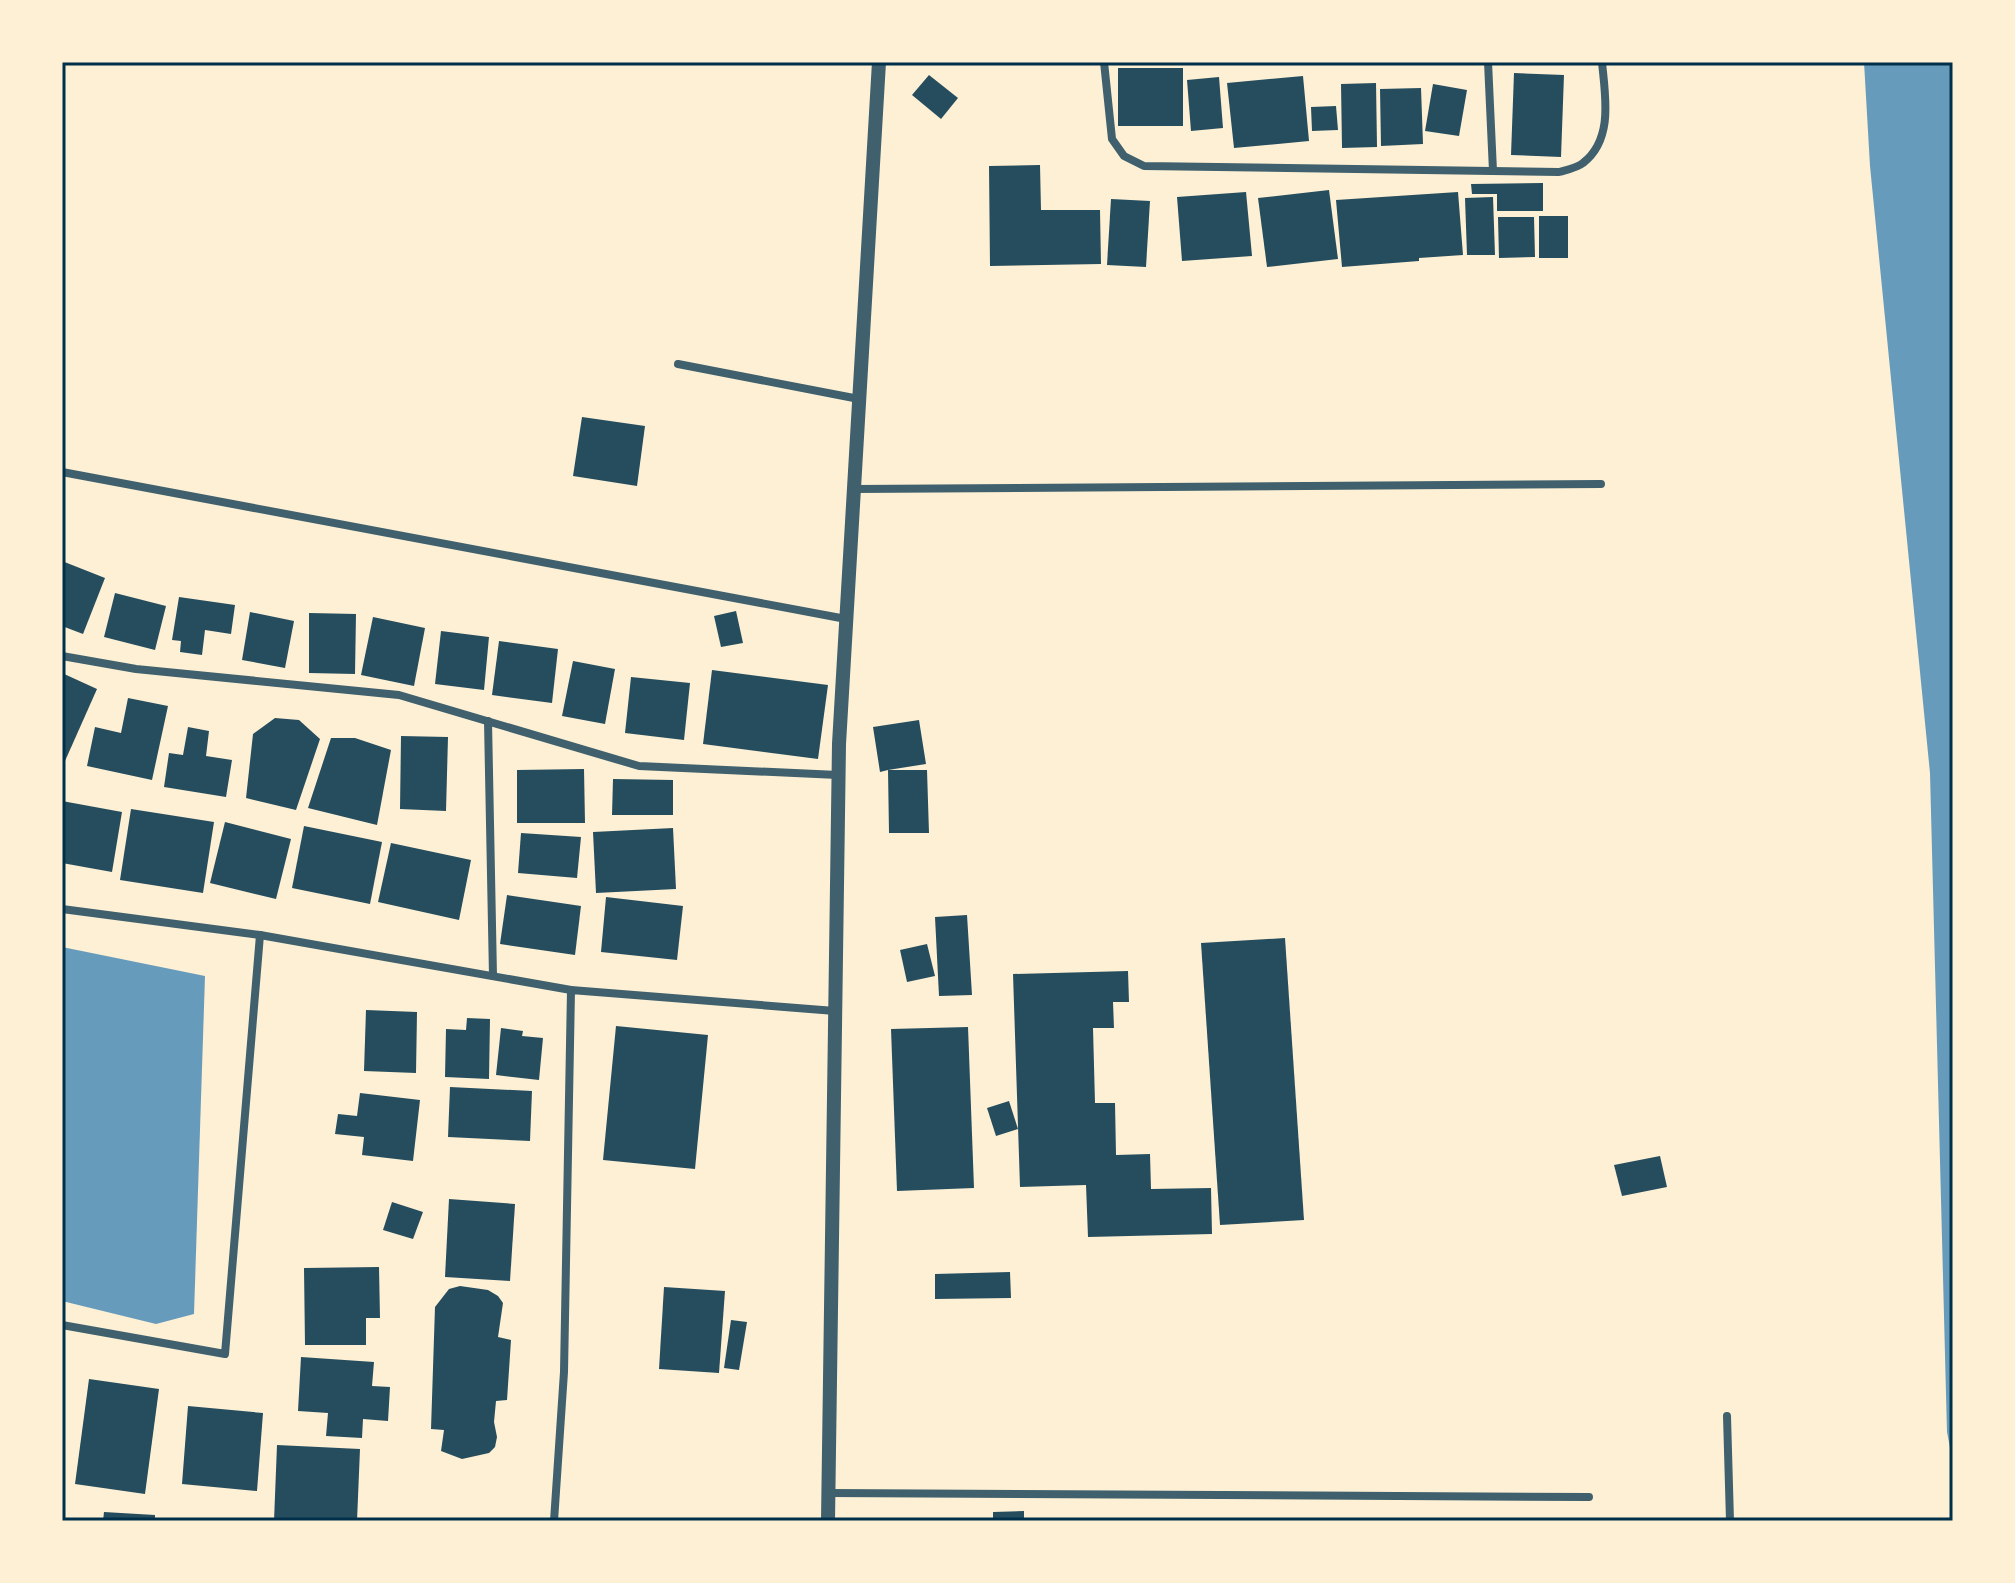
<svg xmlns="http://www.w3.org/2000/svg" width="2015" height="1583" viewBox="0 0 2015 1583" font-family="Helvetica,sans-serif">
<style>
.water{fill:#669bbc}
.building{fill:#264d5e}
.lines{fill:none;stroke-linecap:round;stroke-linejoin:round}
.minor{stroke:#3f606c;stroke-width:8}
.tertiary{stroke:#3f606c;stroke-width:14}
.neatline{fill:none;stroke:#003049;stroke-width:3}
</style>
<rect width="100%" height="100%" fill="#fdf0d5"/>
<g class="water">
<path d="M 1864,62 L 1953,62 L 1953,1463 L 1947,1432 L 1930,773 L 1870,166 Z"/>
<path d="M 62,947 L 205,976 L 194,1314 L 156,1324 L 62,1301 Z"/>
</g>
<g class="building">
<rect x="1118" y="68" width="65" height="58"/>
<path d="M 1514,73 L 1564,75 L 1561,157 L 1511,155 Z"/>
<path d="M 929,75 L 958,98 L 941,119 L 912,95 Z"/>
<path d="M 1303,76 L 1309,141 L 1234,148 L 1227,83 Z"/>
<path d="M 1219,77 L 1223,128 L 1191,131 L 1187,80 Z"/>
<path d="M 1376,83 L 1377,147 L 1342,148 L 1341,84 Z"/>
<path d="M 1433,84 L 1467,90 L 1459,136 L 1425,131 Z"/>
<path d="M 1421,88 L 1423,144 L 1381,146 L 1380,89 Z"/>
<path d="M 1336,106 L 1338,130 L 1312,131 L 1311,107 Z"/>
<path d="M 1040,165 L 1041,210 L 1100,210 L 1101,264 L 990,266 L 989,166 Z"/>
<path d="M 1543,183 L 1543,211 L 1497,211 L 1497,194 L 1472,194 L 1471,184 Z"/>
<path d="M 1329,190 L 1338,259 L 1267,267 L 1258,198 Z"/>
<path d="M 1246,192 L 1252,256 L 1182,261 L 1177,197 Z"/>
<path d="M 1458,192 L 1463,255 L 1419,258 L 1419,261 L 1342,267 L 1336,200 Z"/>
<path d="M 1493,197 L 1495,255 L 1467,255 L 1465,198 Z"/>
<path d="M 1111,199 L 1150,201 L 1146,267 L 1107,265 Z"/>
<rect x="1539" y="216" width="29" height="42"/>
<path d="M 1498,217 L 1534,217 L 1535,257 L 1499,258 Z"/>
<path d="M 582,417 L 645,426 L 637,486 L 573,476 Z"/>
<path d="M 62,561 L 105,578 L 83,634 L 62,626 Z"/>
<path d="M 115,593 L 166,606 L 155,650 L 104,637 Z"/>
<path d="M 179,597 L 235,605 L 231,634 L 205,630 L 202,655 L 180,652 L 181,641 L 172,640 Z"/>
<path d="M 736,611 L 743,643 L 721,647 L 714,616 Z"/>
<path d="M 250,612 L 294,621 L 285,668 L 242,660 Z"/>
<path d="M 309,613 L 356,614 L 355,674 L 309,673 Z"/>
<path d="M 373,617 L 425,628 L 414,686 L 361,675 Z"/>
<path d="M 441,631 L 489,637 L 484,690 L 435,684 Z"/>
<path d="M 499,641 L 558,649 L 552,703 L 492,695 Z"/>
<path d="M 573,661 L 615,669 L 605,724 L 562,716 Z"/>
<path d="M 712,670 L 828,685 L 818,759 L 703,744 Z"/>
<path d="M 62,673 L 97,689 L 65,761 L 62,760 Z"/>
<path d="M 631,677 L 690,683 L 684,740 L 625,733 Z"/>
<path d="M 128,698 L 168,706 L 152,780 L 87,766 L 95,727 L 121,733 Z"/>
<path d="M 275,718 L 299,720 L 320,739 L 296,810 L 246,798 L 253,734 Z"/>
<path d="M 919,720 L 926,764 L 888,770 L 927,770 L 929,833 L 889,833 L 888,770 L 880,772 L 873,727 Z"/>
<path d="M 188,727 L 209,731 L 206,756 L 232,760 L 226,797 L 164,787 L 169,753 L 183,755 Z"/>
<path d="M 401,736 L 448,737 L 446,811 L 400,809 Z"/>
<path d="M 331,738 L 355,738 L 391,750 L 377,825 L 308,808 Z"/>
<path d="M 584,769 L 585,823 L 517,823 L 517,770 Z"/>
<path d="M 613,779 L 673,780 L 673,815 L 612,815 Z"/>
<path d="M 62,801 L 122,812 L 112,872 L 62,863 Z"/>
<path d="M 131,809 L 214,822 L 203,893 L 120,880 Z"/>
<path d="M 225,822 L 291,839 L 276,899 L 210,883 Z"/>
<path d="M 304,826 L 382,842 L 370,904 L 292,888 Z"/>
<path d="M 673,828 L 676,889 L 596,893 L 593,832 Z"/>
<path d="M 521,833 L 581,837 L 577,878 L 518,873 Z"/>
<path d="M 391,843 L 471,860 L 459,920 L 378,902 Z"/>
<path d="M 507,895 L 581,906 L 575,955 L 500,944 Z"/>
<path d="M 606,897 L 683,906 L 677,960 L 601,952 Z"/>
<path d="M 967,915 L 972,995 L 939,996 L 935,917 Z"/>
<path d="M 1285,938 L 1304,1220 L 1220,1225 L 1201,943 Z"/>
<path d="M 927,944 L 935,976 L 907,982 L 900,950 Z"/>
<path d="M 1128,971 L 1129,1002 L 1113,1002 L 1114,1028 L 1093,1028 L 1095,1103 L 1115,1103 L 1116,1155 L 1150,1154 L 1151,1189 L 1211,1188 L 1212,1234 L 1088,1237 L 1086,1185 L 1020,1187 L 1013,974 Z"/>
<path d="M 366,1010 L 417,1012 L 416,1073 L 364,1071 Z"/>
<path d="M 467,1018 L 490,1019 L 489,1079 L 445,1077 L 446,1029 L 466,1030 Z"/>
<path d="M 616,1026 L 708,1035 L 695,1169 L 603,1160 Z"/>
<path d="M 968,1027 L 974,1188 L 897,1191 L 891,1029 Z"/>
<path d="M 501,1028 L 523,1031 L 522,1036 L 543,1038 L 539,1080 L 496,1075 Z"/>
<path d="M 450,1087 L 532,1091 L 530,1141 L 448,1137 Z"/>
<path d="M 360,1093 L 420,1100 L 413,1161 L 362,1155 L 364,1137 L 335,1134 L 338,1114 L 357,1116 Z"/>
<path d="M 1009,1101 L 1018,1129 L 996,1136 L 987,1108 Z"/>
<path d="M 1660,1156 L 1667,1187 L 1622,1196 L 1614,1165 Z"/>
<path d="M 449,1199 L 515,1204 L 510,1281 L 445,1277 Z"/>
<path d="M 392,1202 L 423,1212 L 413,1239 L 383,1230 Z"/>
<path d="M 379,1267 L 380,1318 L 366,1318 L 366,1345 L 305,1345 L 304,1268 Z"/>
<path d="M 1010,1272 L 1011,1298 L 935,1299 L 935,1274 Z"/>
<path d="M 460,1286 L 488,1290 L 498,1296 L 503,1303 L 498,1337 L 511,1340 L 507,1400 L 496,1401 L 494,1422 L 497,1437 L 495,1447 L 489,1453 L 462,1459 L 441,1451 L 444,1430 L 431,1429 L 435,1307 L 449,1289 Z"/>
<path d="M 664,1287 L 725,1291 L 719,1373 L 659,1369 Z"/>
<path d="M 731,1320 L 747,1322 L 739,1370 L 724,1368 Z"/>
<path d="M 301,1357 L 374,1362 L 372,1386 L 390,1387 L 388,1421 L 363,1419 L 362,1438 L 326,1436 L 328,1413 L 298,1411 Z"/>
<path d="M 89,1379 L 159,1389 L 145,1494 L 75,1484 Z"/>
<path d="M 188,1406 L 263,1413 L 257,1491 L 182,1484 Z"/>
<path d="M 277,1445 L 360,1449 L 357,1521 L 274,1521 Z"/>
<path d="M 1024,1511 L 1024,1521 L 993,1521 L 993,1512 Z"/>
<path d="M 104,1512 L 155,1515 L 155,1521 L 103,1521 Z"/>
</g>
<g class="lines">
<g class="minor">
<path d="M 1104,62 L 1112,139 L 1124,156 L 1144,166 L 1559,172 C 1566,170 1577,168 1583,163 C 1614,139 1605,95 1602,62"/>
<path d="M 1488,62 L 1493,171"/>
<path d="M 678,364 L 859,399"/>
<path d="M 62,472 L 846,619"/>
<path d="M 854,489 L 1601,484"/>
<path d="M 62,656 L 136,669 L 399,695 L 639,766 L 838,775"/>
<path d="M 488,721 L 493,976"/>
<path d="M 62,909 L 260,935 L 571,990"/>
<path d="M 62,1325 L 225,1354 L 260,935"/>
<path d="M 1727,1416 L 1730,1521"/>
<path d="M 828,1493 L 1589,1497"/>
<path d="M 554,1521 L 564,1372 L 571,990 L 835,1011"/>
</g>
<path class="tertiary" d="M 828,1521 L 839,744 L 879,62"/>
</g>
<rect width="2015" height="1583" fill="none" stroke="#fdf0d5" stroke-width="128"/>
<rect x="64" y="64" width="1887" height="1455" class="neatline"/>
</svg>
